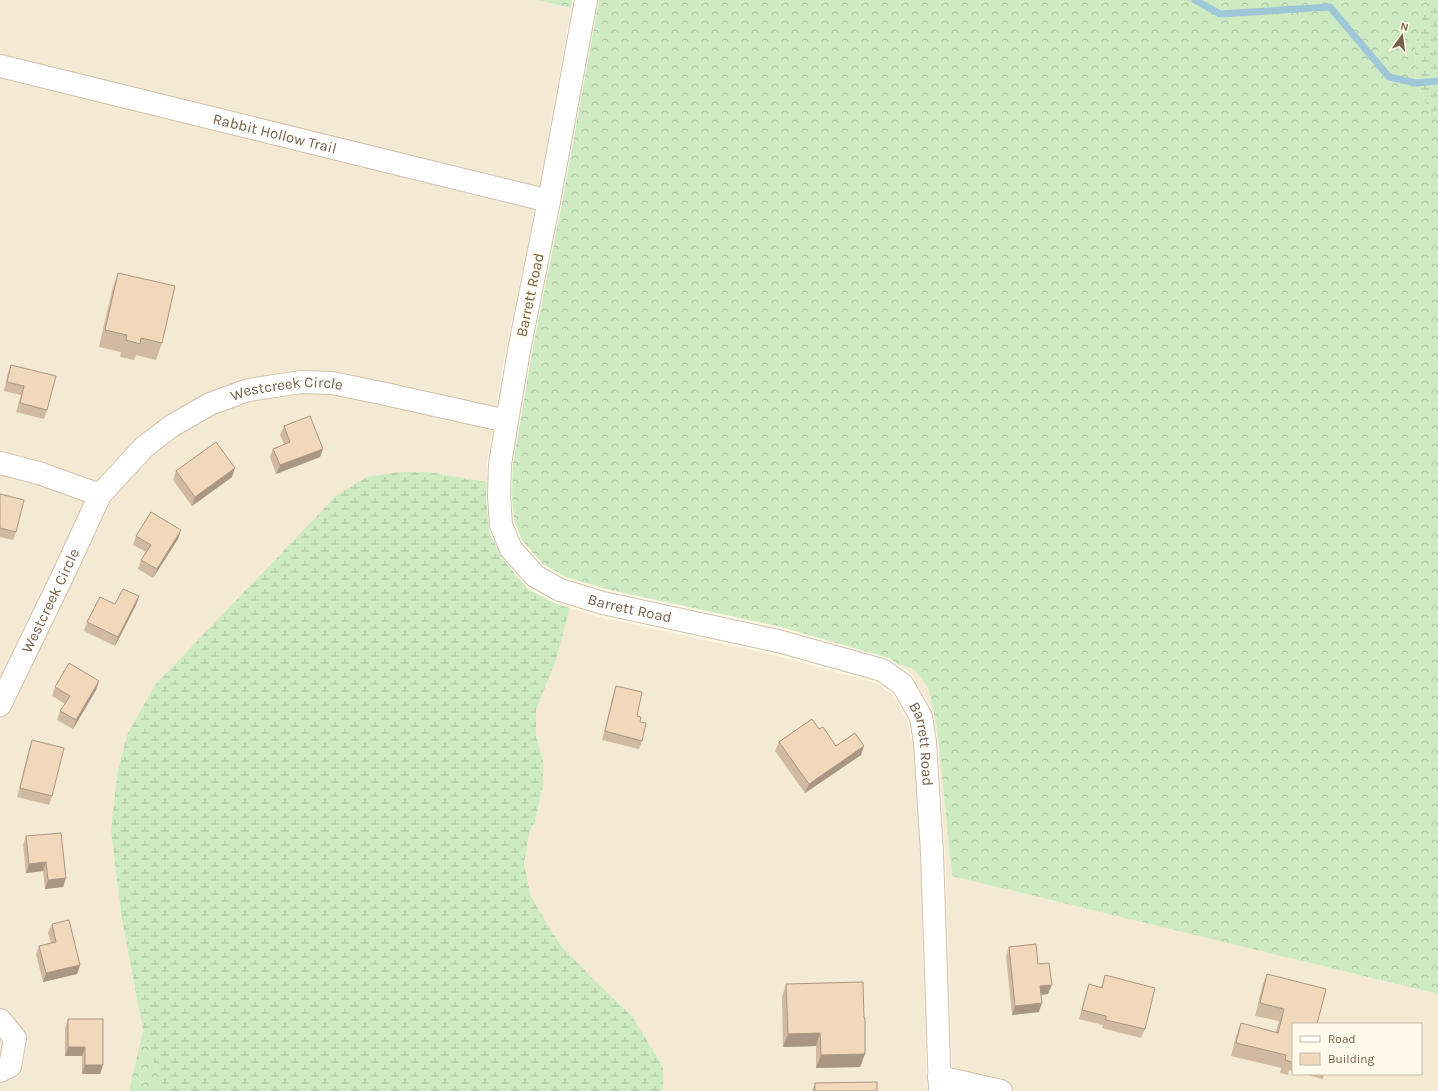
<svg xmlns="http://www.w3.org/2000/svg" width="1438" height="1091" viewBox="0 0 1438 1091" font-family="Karla,sans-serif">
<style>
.residential{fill:#f4e9d2;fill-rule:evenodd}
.forest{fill:url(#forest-crowns)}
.wetland{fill:url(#wetland-marsh)}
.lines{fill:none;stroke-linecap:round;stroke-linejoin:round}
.stream{stroke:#9ec7d8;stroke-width:7}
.minor-casing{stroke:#d0c1ad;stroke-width:24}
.minor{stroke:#fff;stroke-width:22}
.wall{fill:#d0baa1}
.shaded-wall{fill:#a99783}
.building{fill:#f2d8bb;stroke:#a99783}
.labels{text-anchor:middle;stroke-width:3;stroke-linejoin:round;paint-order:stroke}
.street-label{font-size:15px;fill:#755f49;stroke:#fffaea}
</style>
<defs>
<pattern id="forest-crowns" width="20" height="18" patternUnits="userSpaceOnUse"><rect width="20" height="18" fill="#cdeac2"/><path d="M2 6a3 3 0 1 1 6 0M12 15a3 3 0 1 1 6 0" fill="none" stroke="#abc1a0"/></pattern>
<pattern id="wetland-marsh" width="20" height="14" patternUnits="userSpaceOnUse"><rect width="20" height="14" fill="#cdeac2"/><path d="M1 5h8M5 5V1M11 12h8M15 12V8" fill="none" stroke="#abc1a0"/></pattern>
</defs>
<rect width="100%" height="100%" fill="#fcf6e4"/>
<g class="residential">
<path d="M 0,0 L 537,0 L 571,8 L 537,199 L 504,359 L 487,462 L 487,482 L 428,472 L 127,735 L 117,774 L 111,831 L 122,920 L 143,1030 L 129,1091 L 0,1091 Z"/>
<path d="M 570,608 L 599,617 L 774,655 L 876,683 L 894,696 L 908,723 L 913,745 L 920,855 L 927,1091 L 663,1091 L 663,1067 L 632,1016 L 593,979 L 561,946 L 531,897 L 524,864 L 529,834 L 535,821 L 543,785 L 543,760 L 536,735 L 536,710 L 556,660 Z"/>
<path d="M 896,663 L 915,670 L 928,687 L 937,726 L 952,876 L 1438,994 L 1438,1091 L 953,1091 L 945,852 L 938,741 L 932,709 L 914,678 L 911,673 ZM 1293,1024 L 1421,1024 L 1421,1074 L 1293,1074 Z"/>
</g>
<g class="forest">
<path d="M 537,0 L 572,0 L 571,8 Z"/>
<path d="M 599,0 L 1428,0 L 1415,47 L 1416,83 L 1429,109 L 1438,117 L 1438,994 L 952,876 L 937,726 L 928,687 L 915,670 L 896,663 L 889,658 L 781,627 L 606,589 L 566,577 L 543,564 L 522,540 L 514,520 L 512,495 L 513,464 L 533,347 L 562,203 Z"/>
<path d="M 143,1030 L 163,1091 L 129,1091 Z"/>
</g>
<g class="wetland">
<path d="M 1428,0 L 1438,0 L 1438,117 L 1429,109 L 1416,83 L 1415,47 Z"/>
<path d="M 399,472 L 428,472 L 487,482 L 486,496 L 489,531 L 502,558 L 528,589 L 554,603 L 570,608 L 556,660 L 536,710 L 536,735 L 543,760 L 543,785 L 535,821 L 529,834 L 524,864 L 531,897 L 561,946 L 593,979 L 632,1016 L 663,1067 L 663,1091 L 163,1091 L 143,1030 L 122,920 L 111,831 L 117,774 L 127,735 L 155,685 L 337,495 L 367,477 Z"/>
</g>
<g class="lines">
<path class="stream" d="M 1195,0 L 1220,14 L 1330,7 L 1389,77 L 1416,83 L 1438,81"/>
<defs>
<g id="minor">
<path id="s1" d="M 586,0 L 549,201 L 520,345 L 507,421 L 500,464 L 499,496 L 501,525 L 511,549 L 535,576 L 560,590 L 603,603 L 778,641 L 882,670 L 903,685 L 921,717 L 925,742 L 932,853 L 940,1091"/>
<path id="s2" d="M 0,66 L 549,201"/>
<path d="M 0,463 L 39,473 L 100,495"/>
<path id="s3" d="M 0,705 L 65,571 L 100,495 L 144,447 L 173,425 L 210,404 L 248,390 L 301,382 L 332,383 L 381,393 L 507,421"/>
<path d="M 0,1020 L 15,1038 L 10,1066 L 0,1071"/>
<path d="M 939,1077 L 1001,1091"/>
</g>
</defs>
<use href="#minor" class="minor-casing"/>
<use href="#minor" class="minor"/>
</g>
<g class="wall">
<path d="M 118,273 L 162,343 L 156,360 L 136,355 L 134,360 L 120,357 L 121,352 L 99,347 L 112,290 Z"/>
<path d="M 11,365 L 47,410 L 44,419 L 16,412 L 21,395 L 4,391 L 8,373 Z"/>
<path d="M 284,426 L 320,457 L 276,474 L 270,457 L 273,449 L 284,444 L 280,435 Z"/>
<path d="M 176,471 L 232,477 L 192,506 L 173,480 Z"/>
<path d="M 0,494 L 16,532 L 13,540 L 0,537 Z"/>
<path d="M 136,536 L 178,539 L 153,578 L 138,569 L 141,560 L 146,552 L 133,545 Z"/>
<path d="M 139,596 L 136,605 L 115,646 L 84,631 L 87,622 L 115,604 Z"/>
<path d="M 616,686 L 637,716 L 642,741 L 639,749 L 602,740 L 613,695 Z"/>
<path d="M 55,687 L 96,690 L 73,729 L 57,720 L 60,711 L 65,704 L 52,696 Z"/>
<path d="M 819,729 L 836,746 L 861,755 L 805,793 L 775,751 L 779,742 Z"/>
<path d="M 32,740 L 52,796 L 49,805 L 17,797 L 29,749 Z"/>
<path d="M 26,836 L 66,878 L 63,887 L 45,889 L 43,871 L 26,873 L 23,845 Z"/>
<path d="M 52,924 L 80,965 L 77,974 L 43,982 L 36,954 L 39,946 L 51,943 L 48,933 Z"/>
<path d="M 1009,947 L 1038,964 L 1048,994 L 1041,995 L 1039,1012 L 1012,1015 L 1006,956 Z"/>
<path d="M 1267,974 L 1293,1024 L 1293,1071 L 1289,1070 L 1288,1075 L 1280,1073 L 1281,1068 L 1231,1056 L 1236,1036 L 1241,1023 L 1276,1032 L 1279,1021 L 1255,1016 L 1262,987 Z"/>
<path d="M 1105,975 L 1145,1029 L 1141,1038 L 1102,1028 L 1103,1025 L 1079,1019 L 1086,993 L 1089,984 L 1101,987 Z"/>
<path d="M 786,984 L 865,1054 L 860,1067 L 816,1068 L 816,1046 L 783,1047 L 782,997 Z"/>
<path d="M 68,1019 L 103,1065 L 100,1074 L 82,1074 L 82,1056 L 65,1056 L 65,1028 Z"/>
<path d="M 1304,1074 L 1324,1074 L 1323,1079 Z"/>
<path d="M 815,1083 L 877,1091 L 812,1091 Z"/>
</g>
<g class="shaded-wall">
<path d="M 323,449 L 320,457 L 276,474 L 280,465 Z"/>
<path d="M 235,468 L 232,477 L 192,506 L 195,497 Z"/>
<path d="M 181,530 L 178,539 L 153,578 L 157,569 Z"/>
<path d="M 139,596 L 136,605 L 115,646 L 118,637 Z"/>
<path d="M 99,681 L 96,690 L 73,729 L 76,720 Z"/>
<path d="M 864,746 L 861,755 L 805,793 L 809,784 Z"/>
<path d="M 46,862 L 43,871 L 26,873 L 29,864 Z"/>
<path d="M 66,878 L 63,887 L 45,889 L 48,880 Z"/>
<path d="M 80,965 L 77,974 L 43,982 L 46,973 Z"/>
<path d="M 1052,985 L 1048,994 L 1037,995 L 1040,986 Z"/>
<path d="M 1042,1003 L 1039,1012 L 1012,1015 L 1015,1006 Z"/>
<path d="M 820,1033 L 816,1046 L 783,1047 L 788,1034 Z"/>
<path d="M 68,1047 L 85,1047 L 82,1056 L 65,1056 Z"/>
<path d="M 865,1054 L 860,1067 L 816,1068 L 821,1055 Z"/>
<path d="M 85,1065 L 103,1065 L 100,1074 L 82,1074 Z"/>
</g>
<g class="building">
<path d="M 118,273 L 175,286 L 162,343 L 141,338 L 140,344 L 126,340 L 127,335 L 105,330 Z"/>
<path d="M 11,365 L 56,376 L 47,410 L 20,403 L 24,386 L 7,382 Z"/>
<path d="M 310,416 L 323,449 L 280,465 L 273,449 L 290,442 L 284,426 Z"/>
<path d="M 216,442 L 235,468 L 195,497 L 176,471 Z"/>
<path d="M 0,494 L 24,500 L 16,532 L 0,528 Z"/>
<path d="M 151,512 L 181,530 L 157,569 L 141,560 L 151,545 L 136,536 Z"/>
<path d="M 123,589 L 139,596 L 118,637 L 87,622 L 100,597 L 115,604 Z"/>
<path d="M 69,663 L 99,681 L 76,720 L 60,711 L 70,696 L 55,687 Z"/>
<path d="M 616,686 L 642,692 L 637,716 L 641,717 L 640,722 L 646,723 L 642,741 L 605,731 Z"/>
<path d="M 812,719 L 819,729 L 823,727 L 836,746 L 855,733 L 864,746 L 809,784 L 779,742 Z"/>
<path d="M 32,740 L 64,748 L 52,796 L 20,788 Z"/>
<path d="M 61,833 L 66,878 L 48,880 L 46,862 L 29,864 L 26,836 Z"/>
<path d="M 69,920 L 80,965 L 46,973 L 39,946 L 56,942 L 52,924 Z"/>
<path d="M 1036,944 L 1038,964 L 1049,963 L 1052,985 L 1040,986 L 1042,1003 L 1015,1006 L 1009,947 Z"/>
<path d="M 1267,974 L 1326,989 L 1317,1024 L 1293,1024 L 1293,1059 L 1292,1062 L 1285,1060 L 1286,1055 L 1236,1043 L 1241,1023 L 1278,1033 L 1284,1009 L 1260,1003 Z"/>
<path d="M 1105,975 L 1155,988 L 1145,1029 L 1106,1020 L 1106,1016 L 1082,1010 L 1089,984 L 1102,988 Z"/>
<path d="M 863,982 L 864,1018 L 865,1018 L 865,1054 L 821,1055 L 820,1033 L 788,1034 L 786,984 Z"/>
<path d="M 68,1019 L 103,1019 L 103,1065 L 85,1065 L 85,1047 L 68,1047 Z"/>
<path d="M 877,1082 L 877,1091 L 815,1091 L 815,1083 Z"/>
</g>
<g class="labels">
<g class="street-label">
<text dy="5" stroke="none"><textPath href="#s2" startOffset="283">Rabbit Hollow Trail</textPath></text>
<text transform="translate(530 295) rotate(-78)" y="5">Barrett Road</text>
<text dy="5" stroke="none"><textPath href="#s3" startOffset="456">Westcreek Circle</textPath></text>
<text dy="5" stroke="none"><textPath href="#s3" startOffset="116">Westcreek Circle</textPath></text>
<text dy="5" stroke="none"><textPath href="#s1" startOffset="696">Barrett Road</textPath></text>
<text dy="5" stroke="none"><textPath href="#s1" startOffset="1045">Barrett Road</textPath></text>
</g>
</g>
<rect x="1292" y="1023" width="130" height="52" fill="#fffaea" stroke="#c8bcaa"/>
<rect x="1300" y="1036" width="20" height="6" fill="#ffffff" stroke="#c8bcaa"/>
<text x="1328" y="1043" font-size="12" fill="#755f49">Road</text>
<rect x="1300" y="1053" width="20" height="12" fill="#f2d8bb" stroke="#c8bcaa"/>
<text x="1328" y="1063" font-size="12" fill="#755f49">Building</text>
<g transform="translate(1402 36) rotate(14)" stroke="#fffaea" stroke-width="3" paint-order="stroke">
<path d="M0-3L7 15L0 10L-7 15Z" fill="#755f49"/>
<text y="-6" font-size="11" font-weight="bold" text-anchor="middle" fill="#755f49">N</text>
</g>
</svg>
